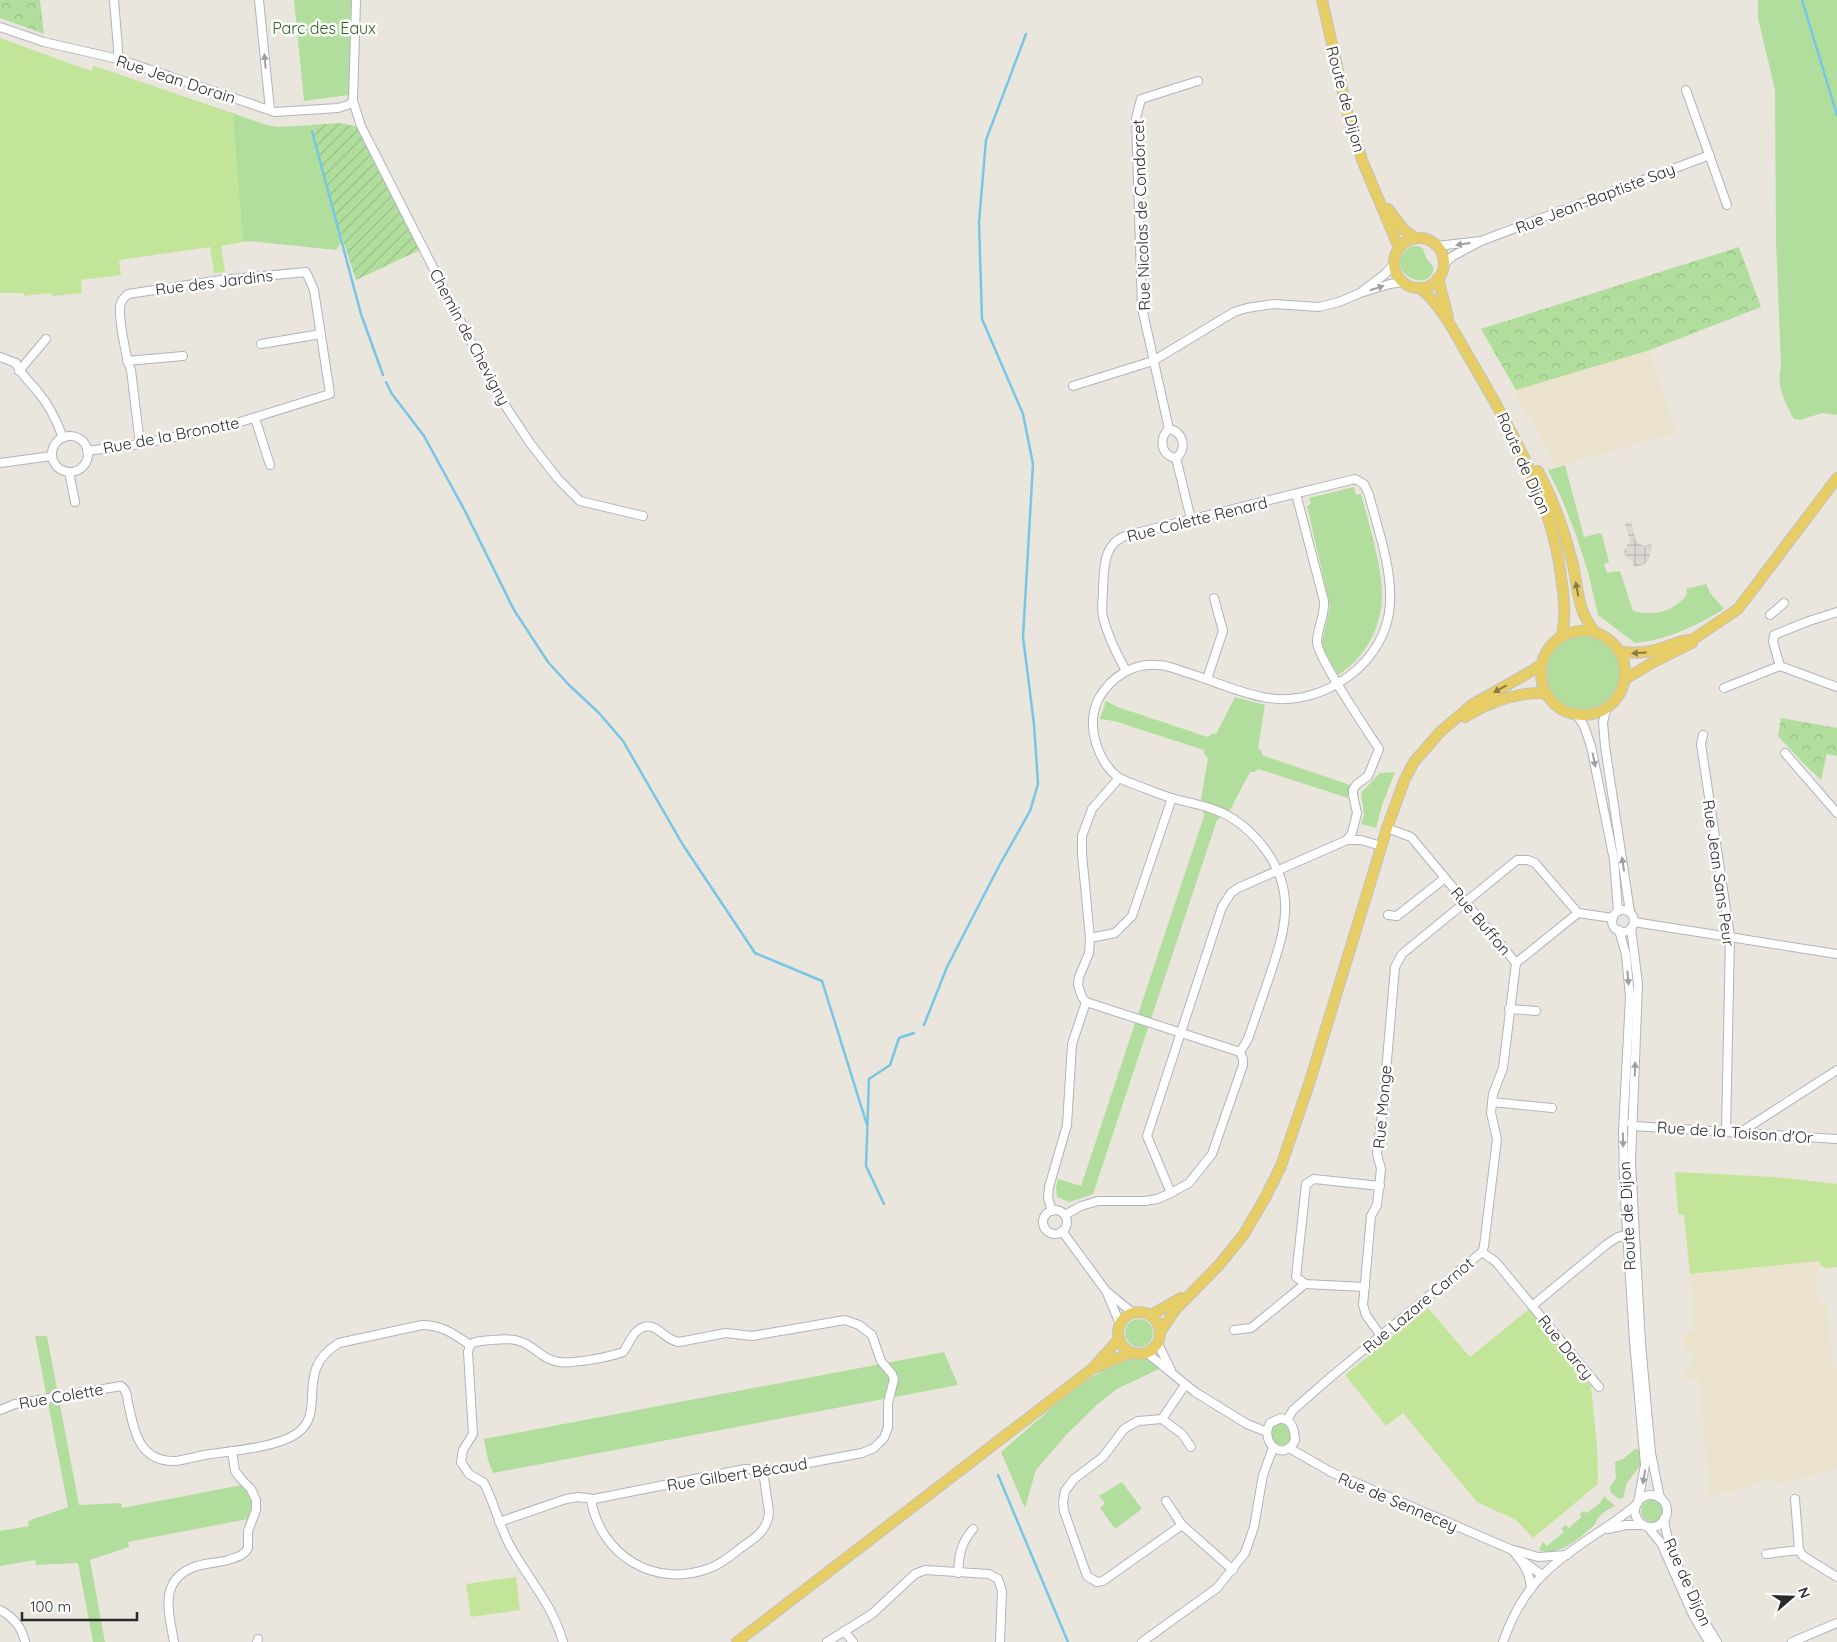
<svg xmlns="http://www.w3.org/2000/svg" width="1837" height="1642" viewBox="0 0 1837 1642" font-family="Quicksand,sans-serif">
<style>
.education{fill:#ece3ce}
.grass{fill:#b2de9d}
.forest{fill:url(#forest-crowns)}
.garden{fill:url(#garden-furrows)}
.pitch{fill:#c3e59a}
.plaza{fill:url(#plaza-grid)}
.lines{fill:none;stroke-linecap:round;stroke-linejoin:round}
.stream{stroke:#77c6e6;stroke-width:2.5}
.minor-casing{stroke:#b1b3bd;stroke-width:10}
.major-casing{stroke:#c3c3c3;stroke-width:12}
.minor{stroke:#fff;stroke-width:8}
.major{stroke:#e7cd66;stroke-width:10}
.oneway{fill:#9f9f9f}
.oneway2{fill:#887c48}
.labels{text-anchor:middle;stroke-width:5;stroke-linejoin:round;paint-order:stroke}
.park-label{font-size:16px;fill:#2b631f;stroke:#fff}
.street-label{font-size:16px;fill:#2a2a2a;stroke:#fff}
</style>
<defs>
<pattern id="forest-crowns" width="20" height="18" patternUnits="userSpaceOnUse" patternTransform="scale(1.25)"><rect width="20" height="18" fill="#b2de9d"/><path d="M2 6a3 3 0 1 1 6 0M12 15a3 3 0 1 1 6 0" fill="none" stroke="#99bf87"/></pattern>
<pattern id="garden-furrows" width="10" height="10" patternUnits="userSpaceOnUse" patternTransform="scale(1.25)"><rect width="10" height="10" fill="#b2de9d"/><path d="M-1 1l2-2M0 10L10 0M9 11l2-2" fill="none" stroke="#99bf87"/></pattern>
<pattern id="plaza-grid" width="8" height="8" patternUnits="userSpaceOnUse" patternTransform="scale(1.25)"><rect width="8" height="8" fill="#dcd9d4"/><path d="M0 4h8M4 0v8" fill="none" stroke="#bdbab6"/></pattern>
</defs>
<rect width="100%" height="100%" fill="#ebe6dd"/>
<g class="education">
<path d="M 1650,350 L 1676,433 L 1556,467 L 1540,436 L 1514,391 L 1528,385 Z"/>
<path d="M 1820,1261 L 1821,1266 L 1816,1271 L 1817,1294 L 1821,1301 L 1828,1304 L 1832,1366 L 1836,1366 L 1837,1377 L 1837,1469 L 1777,1485 L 1775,1479 L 1710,1496 L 1699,1379 L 1683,1380 L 1683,1373 L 1695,1358 L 1684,1347 L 1682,1333 L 1694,1331 L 1690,1274 Z"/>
</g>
<g class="grass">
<path d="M 294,0 L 351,0 L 349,95 L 304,101 Z"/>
<path d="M 1758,0 L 1837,0 L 1837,415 L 1822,413 L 1801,420 L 1794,419 L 1792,416 C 1784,399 1776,386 1781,367 L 1776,241 L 1775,90 L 1758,18 Z"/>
<path d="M 94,66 L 267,125 L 280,127 L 312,125 L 342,241 L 336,250 L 250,241 L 243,242 L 234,143 Z"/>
<path d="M 1412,246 L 1418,246 L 1423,248 L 1426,258 L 1434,268 C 1427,299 1377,265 1412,246 Z"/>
<path d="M 1565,465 L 1584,537 L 1600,533 L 1602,535 L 1609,562 L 1604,564 L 1607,573 L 1620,571 L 1633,611 C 1653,616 1675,612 1687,594 L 1686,589 L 1706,584 L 1710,593 L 1724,609 C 1694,627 1670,639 1635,643 L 1598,615 L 1588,572 L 1575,532 L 1561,497 L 1548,470 Z"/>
<path d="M 1354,487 L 1356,495 L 1361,494 C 1369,525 1381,561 1382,593 C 1383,625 1365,659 1338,675 L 1324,650 L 1322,642 L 1330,606 L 1307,506 L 1311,504 L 1309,498 Z"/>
<circle cx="1583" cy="673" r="37"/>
<path d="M 1235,697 L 1265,705 L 1258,748 L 1262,752 L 1262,755 L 1350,785 L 1348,798 L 1258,769 L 1255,772 L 1250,772 L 1230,810 L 1217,820 L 1093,1194 L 1069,1202 L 1057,1197 L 1056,1188 L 1058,1179 L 1081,1186 L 1204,816 L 1201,799 L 1208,758 L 1204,754 L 1204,750 L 1114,721 L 1100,719 L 1106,701 L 1118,707 L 1208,737 L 1212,734 L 1216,734 Z"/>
<path d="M 1395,772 L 1382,805 L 1376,828 L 1361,824 L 1364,815 L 1361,793 L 1380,773 Z"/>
<circle cx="1139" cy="1333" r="14"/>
<path d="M 35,1336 L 47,1336 L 79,1505 L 121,1503 L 122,1508 L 242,1485 C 253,1500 253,1502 248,1519 L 128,1542 L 129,1547 L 90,1560 L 105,1642 L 93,1642 L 78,1563 L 36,1565 L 35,1560 L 0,1566 L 0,1531 L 29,1526 L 28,1521 L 68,1507 Z"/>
<path d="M 944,1352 L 958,1385 L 493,1473 L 488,1460 L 484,1439 Z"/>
<path d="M 1127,1357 L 1144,1357 L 1159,1369 L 1117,1389 L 1099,1403 L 1068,1433 L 1036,1470 L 1025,1508 L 1001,1452 L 1078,1385 Z"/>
<circle cx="1281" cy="1434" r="11"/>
<path d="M 1635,1449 L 1641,1450 L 1643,1465 L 1640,1466 L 1627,1483 L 1623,1498 L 1619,1499 L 1611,1493 L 1610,1487 L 1616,1478 L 1615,1462 L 1623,1459 Z"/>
<path d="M 1122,1482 L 1142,1509 L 1115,1529 L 1100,1508 L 1105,1503 L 1099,1496 Z"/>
<path d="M 1604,1496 L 1615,1506 C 1609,1509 1603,1512 1599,1517 C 1596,1520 1596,1524 1592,1527 C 1579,1539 1558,1557 1539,1550 L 1543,1542 L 1547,1546 L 1564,1532 L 1561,1529 L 1566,1525 L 1569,1528 L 1581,1517 L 1580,1514 L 1583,1511 L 1587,1513 L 1600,1503 Z"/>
<circle cx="1652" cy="1511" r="11"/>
</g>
<g class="forest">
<path d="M 0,0 L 40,0 L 44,34 L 0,18 Z"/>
<path d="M 1739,247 L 1761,307 L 1650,350 L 1516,390 L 1481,329 Z"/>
<path d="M 1781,718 L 1837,728 L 1837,756 L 1827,754 L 1821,780 L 1804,764 L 1778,736 Z"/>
</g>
<path class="garden" d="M 339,123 L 356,126 L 420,250 L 356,280 L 332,207 L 312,125 Z"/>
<g class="pitch">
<path d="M 0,38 L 91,71 L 94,66 L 233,114 L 243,242 L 221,246 L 225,272 L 214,273 L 210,247 L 119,260 L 121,275 L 81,280 L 82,293 L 54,296 L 50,293 L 24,296 L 23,293 L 0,293 Z"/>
<path d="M 1675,1172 L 1775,1177 L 1837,1184 L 1837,1267 L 1825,1268 L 1821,1266 L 1820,1261 L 1690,1274 L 1684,1215 L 1678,1214 Z"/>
<path d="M 1428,1308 L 1470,1357 L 1529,1309 L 1591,1386 L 1597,1446 L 1598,1484 L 1533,1538 L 1516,1520 L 1477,1502 L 1403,1413 L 1386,1426 L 1345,1375 Z"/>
<path d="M 516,1577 L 520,1610 L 471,1617 L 466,1584 Z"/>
</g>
<path class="plaza" d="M 1631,521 L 1636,541 L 1644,546 L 1651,544 L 1652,547 L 1649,559 L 1645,564 L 1639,566 L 1634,566 L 1632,562 L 1627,558 L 1624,552 L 1627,545 L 1630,542 L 1625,523 Z"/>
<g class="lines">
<g class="stream">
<path d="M 1802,0 L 1837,115"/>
<path d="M 312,131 L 361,314 L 383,375"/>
<path d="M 386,382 L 392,394 L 424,436 L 465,511 L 514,610 L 548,662 L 569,685 L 599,713 L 623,741 L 683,845 L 755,953 L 822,981 L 867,1125"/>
<path d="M 924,1025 L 947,967 L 999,866 L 1030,811 L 1038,784 L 1034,724 L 1023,637 L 1033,464 L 1023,414 L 982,319 L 979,222 L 986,140 L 1026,34"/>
<path d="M 884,1204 L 866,1166 L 869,1079 L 890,1065 L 899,1038 L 914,1033"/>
<path d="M 998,1475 L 1068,1642"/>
</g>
<defs>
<g id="minor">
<path d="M 114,0 L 118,49 L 118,59"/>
<path d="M 259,0 L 270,110"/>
<path d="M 356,0 L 353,101 L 361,126 L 497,393 L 530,443 L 558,479 L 580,501 L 643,516"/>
<path d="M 0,27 L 44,42 L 118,59 L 275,112 L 338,108 L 348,105 L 353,101"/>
<path d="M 1686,90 L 1727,205"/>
<path d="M 1481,241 L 1710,155"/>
<path d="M 1437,246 L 1481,241 L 1453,256 L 1444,264"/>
<path d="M 1394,264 L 1385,274 L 1360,293 L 1390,284 L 1403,282"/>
<path d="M 261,344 L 321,334"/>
<path d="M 0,357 L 16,363 C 21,375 30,382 38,392 C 49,405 57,421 63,438"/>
<path d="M 127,361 L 183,356"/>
<path d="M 19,371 L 46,339"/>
<path d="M 1073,386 L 1153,361 L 1234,312 L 1247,308 L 1274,304 L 1319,307 L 1339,302 L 1360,293"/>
<path d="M 255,418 L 270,465"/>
<path d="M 1169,429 L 1142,308 L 1136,118 L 1141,99 L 1198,81"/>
<path d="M 1169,429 C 1183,431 1188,449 1176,458 C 1161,456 1158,438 1169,429 Z"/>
<circle cx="70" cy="454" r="18"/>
<path d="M 87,451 L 140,444 L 224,427 L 330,394 L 314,290 L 306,272 L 221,280 L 128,294 C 124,298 120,301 120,307 C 119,319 126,359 131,370 L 140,444"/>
<path d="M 1176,458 L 1191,519"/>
<path d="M 0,463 L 52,456"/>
<path d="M 69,472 L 75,502"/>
<path d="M 1770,615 L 1784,603"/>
<path d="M 1780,666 L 1837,687"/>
<path d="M 1126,671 C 1116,653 1108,637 1103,617 C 1101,609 1103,598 1103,590 C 1104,568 1103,542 1128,535 L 1355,479 L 1364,484 L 1369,495 C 1378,530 1392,567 1390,604 C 1387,662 1324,707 1268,698 C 1241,694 1214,681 1188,673 C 1178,670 1168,665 1157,665 C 1133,663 1111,677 1099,698 C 1092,711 1091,728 1096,743 C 1100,756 1107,769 1118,777 C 1126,782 1136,785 1144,788 C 1154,792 1164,796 1175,799 C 1194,804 1214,807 1232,818 C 1257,834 1279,862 1284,892 C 1289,922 1278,950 1269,978 C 1262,998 1255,1019 1248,1039 L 1240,1052"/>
<path d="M 1207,679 L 1223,631 L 1214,598"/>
<path d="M 1724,688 L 1780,666 L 1773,642 L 1774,635 L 1809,621 L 1837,612"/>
<path d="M 1607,707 L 1603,722 L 1605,746 L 1630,912"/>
<path d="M 1577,715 L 1584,726 L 1591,746 L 1614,860 L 1618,911"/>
<path d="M 1703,735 L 1701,744 L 1730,936 L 1726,1132"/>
<path d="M 1785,753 L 1837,813"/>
<path d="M 1119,778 L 1092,809 L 1082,836 L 1082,854 L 1090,938 L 1089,953 L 1079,977 L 1078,985 L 1082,997 L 1086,1002 L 1240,1052"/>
<path d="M 1387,828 L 1411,837 L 1516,963"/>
<path d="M 1347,840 L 1361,840 L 1381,846"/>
<circle cx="1623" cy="921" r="11"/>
<path d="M 1388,915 L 1397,916 L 1445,878"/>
<path d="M 1634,922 L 1837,954"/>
<path d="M 1631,928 L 1638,984 L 1631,1163 L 1635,1235 L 1641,1344 L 1651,1453 L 1660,1498"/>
<path d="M 1619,930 L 1626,955 L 1630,997 L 1623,1131 L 1624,1183 L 1634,1341 L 1645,1465 L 1638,1502"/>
<path d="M 1090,938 L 1115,933 L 1132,916 L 1172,798"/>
<path d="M 1509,1009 L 1536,1011"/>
<path d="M 1492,1102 L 1552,1108"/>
<path d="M 1631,1123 L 1633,1126 L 1837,1139"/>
<path d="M 1741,1132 L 1837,1070"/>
<path d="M 1171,1193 L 1147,1136 L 1222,907 L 1231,893 L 1238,888 L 1347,840 L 1352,833 L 1357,813 L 1353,795 L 1353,790 L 1356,785 L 1368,776 L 1379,749 C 1367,730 1318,659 1317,642 C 1317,628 1325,617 1324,601 L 1296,494"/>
<circle cx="1055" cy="1222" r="12"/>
<path d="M 1052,1211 L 1048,1198 L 1049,1187 L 1067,1125 L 1072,1044 L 1086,1002"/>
<path d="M 1065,1215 L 1081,1206 L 1098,1201 L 1145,1201 L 1157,1199 L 1171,1193 L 1189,1183 L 1212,1154 L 1243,1065 L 1243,1059 L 1240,1052"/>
<path d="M 1062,1231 L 1106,1291 L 1133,1313"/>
<path d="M 1482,1252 L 1496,1262 L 1599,1387"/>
<path d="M 1365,1287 L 1305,1284 L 1296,1277 L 1306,1184 L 1314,1179 L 1380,1186"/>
<path d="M 1107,1293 L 1120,1324"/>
<path d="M 1532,1306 L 1607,1244 L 1618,1237 L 1628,1235"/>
<path d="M 1234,1330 L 1251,1328 L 1305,1284"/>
<path d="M 1381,1336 L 1366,1315 L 1363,1305 L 1371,1216 L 1377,1205 L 1381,1169 L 1377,1154 L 1383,1107 L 1395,967 L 1402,954 L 1517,860 L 1528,860 L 1535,863 L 1578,913"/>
<path d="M 1158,1344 L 1171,1370"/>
<path d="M 470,1345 C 476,1340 484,1341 492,1340 C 504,1339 516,1338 526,1344 C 538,1350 544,1360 559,1362 C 573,1364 610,1357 623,1352 C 629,1345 630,1337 637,1331 C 655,1316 663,1341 679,1342 L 726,1333 L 752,1336 L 845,1320 L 859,1325 L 872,1335 L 881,1361 L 892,1374 L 894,1379 L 888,1403 L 888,1427 L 884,1438 L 874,1448 L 862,1453 L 766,1471 L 745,1469 L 594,1499 L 578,1497 L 566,1499 L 499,1522"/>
<path d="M 470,1345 L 468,1352 L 473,1434 L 463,1450 L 461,1462 L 469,1474 L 484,1483 C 494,1503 499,1524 509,1544 C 528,1579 552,1603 563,1642"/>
<path d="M 1147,1353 L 1195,1392 L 1247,1424 L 1267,1432"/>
<path d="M 1185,1385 L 1162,1419 L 1138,1421 L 1124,1429 L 1103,1457 L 1074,1479 L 1065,1491 L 1063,1502 L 1064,1511 L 1087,1576 L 1097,1582 L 1103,1581 L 1182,1525 L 1233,1570"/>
<path d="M 0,1410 L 15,1404 L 121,1386 C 127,1390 127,1396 128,1403 C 135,1433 139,1462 176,1461 C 188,1459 199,1456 210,1454 C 233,1451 277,1447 296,1434 C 329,1412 292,1371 339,1343 L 422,1325 C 442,1325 454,1334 470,1345"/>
<path d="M 1281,1418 C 1293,1421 1294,1429 1295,1440 C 1284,1464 1259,1442 1270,1423 Z"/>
<path d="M 1162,1419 L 1182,1434 L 1191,1447"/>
<path d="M 1287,1420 L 1293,1410 L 1332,1376 L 1482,1252 L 1484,1246 L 1497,1139 L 1491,1113 L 1493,1094 L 1503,1068 L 1516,963 L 1578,913 L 1613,918"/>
<path d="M 1289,1448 L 1331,1472 L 1510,1549 L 1538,1557 L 1567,1555"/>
<circle cx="1651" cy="1511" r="16"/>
<path d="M 1795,1499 L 1799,1550"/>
<path d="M 591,1500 C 601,1556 655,1589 710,1568 C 722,1564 732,1555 742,1547 C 755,1538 768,1530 769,1512 L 763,1471"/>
<path d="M 1166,1501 L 1182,1525"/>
<path d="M 1664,1519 C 1668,1554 1698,1612 1717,1642"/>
<path d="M 1648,1527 L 1661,1543 L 1693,1615 L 1709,1642"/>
<path d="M 1608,1529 L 1626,1525 L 1643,1525"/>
<path d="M 1512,1550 C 1523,1562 1530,1572 1531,1589"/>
<path d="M 1766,1554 L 1799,1550 L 1803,1556 L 1837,1577"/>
<path d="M 1524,1562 L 1542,1575"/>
<path d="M 958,1573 C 959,1554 961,1543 973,1529"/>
<path d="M 0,1610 C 13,1617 22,1627 25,1642"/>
<path d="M 844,1631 L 853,1642"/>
<path d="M 174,1642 C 169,1613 158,1581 194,1567 C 205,1563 217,1563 228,1560 C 236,1557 244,1556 248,1548 L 248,1531 L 256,1510 L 256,1500 L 251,1489 L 241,1479 L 235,1471 L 232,1451"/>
<path d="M 257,1642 L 258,1639"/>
<path d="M 827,1642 L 872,1614 L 915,1574 L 925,1570 L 989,1574 L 998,1579 L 1002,1591 L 1000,1642"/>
<path d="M 1142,1642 L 1217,1588 L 1245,1553 L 1254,1527 L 1263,1475 L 1273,1448"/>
<path d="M 1503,1642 C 1512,1616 1527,1589 1547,1571 C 1574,1545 1608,1529 1636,1505"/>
<path d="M 1792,1642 L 1837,1623"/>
</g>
<g id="major">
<path d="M 1322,0 L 1348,115 L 1362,160 L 1399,248"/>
<path d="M 1388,209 L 1404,230 L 1415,238"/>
<circle cx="1419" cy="263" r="25"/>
<path d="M 1438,278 L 1448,317"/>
<path d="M 1420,288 C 1442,306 1456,335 1470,359 C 1510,427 1551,497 1561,576 C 1564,597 1566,616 1562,637"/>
<path d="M 1538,471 C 1553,499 1564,530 1572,561 C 1579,589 1576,610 1596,633"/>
<circle cx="1583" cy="673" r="42"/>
<path d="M 1618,651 C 1633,654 1647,653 1662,648 C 1672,645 1681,639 1692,640"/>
<path d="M 1624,680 L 1650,664 L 1692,643 L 1692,640 L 1738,609 L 1837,478"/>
<path d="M 1465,717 C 1489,702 1517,692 1546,693"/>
<circle cx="1139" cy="1333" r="21"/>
<path d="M 1151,1315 L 1181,1298"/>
<path d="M 1161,1331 L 1175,1310 L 1220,1264 L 1244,1234 L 1265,1198 L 1281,1166 L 1309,1084 L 1387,828 L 1405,779 L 1414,762 L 1440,732 L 1473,704 L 1530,672 L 1542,664"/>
<path d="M 1097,1367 L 1130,1353"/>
<path d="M 737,1642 L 1092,1369 L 1119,1339"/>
</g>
</defs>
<use href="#minor" class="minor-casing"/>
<use href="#major" class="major-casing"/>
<use href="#minor" class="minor"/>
<use href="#major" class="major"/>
</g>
<defs><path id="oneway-solid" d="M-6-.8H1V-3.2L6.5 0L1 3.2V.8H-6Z" transform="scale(1.25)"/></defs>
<g class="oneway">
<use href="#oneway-solid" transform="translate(265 61) rotate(-95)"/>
<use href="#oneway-solid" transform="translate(1463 244) rotate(172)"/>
<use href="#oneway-solid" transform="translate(1377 288) rotate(-17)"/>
<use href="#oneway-solid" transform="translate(1594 760) rotate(79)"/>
<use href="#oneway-solid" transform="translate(1623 864) rotate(-99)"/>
<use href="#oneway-solid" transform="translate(1628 978) rotate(85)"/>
<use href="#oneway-solid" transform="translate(1635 1069) rotate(-88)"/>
<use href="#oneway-solid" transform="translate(1623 1140) rotate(89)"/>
<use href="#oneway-solid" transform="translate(1644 1477) rotate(99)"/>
</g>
<g class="oneway2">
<use href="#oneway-solid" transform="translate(1577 589) rotate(-100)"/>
<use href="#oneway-solid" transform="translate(1639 653) rotate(177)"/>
<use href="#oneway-solid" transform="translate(1500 689) rotate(151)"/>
</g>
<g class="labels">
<g class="park-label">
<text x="324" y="34">Parc des Eaux</text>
</g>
<g class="street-label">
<text transform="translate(176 79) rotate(18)" y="6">Rue Jean Dorain</text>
<text transform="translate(1346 99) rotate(75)" y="6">Route de Dijon</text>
<text transform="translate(1595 198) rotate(-21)" y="6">Rue Jean-Baptiste Say</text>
<text transform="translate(1141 215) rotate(-92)" y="6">Rue Nicolas de Condorcet</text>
<text transform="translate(214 282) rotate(-7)" y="6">Rue des Jardins</text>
<text transform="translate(470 337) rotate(62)" y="6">Chemin de Chevigny</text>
<text transform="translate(171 435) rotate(-11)" y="6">Rue de la Bronotte</text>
<text transform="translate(1524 463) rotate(66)" y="6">Route de Dijon</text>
<text transform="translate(1197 519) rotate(-14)" y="6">Rue Colette Renard</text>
<text transform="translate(1719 873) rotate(82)" y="6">Rue Jean Sans Peur</text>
<text transform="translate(1481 921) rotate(50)" y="6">Rue Buffon</text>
<text transform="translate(1382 1107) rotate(-85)" y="6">Rue Monge</text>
<text transform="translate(1735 1132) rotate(4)" y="6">Rue de la Toison d'Or</text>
<text transform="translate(1627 1216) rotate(-93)" y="6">Route de Dijon</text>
<text transform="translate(1418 1305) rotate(-40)" y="6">Rue Lazare Carnot</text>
<text transform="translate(1566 1347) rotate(51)" y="6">Rue Darcy</text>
<text transform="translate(61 1396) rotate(-10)" y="6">Rue Colette</text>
<text transform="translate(737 1474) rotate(-9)" y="6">Rue Gilbert Bécaud</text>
<text transform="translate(1398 1502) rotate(23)" y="6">Rue de Sennecey</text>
<text transform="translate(1688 1582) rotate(66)" y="6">Rue de Dijon</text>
</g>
</g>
<g transform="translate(1792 1597) rotate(70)" stroke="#ffffff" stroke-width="4" paint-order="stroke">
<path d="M0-4L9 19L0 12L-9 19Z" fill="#2a2a2a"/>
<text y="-8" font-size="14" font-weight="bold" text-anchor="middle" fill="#2a2a2a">N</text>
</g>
<path d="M22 1612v8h115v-8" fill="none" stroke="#2a2a2a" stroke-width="2.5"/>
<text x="30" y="1612" font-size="15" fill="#2a2a2a" stroke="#ffffff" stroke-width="4" paint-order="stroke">100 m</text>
</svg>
